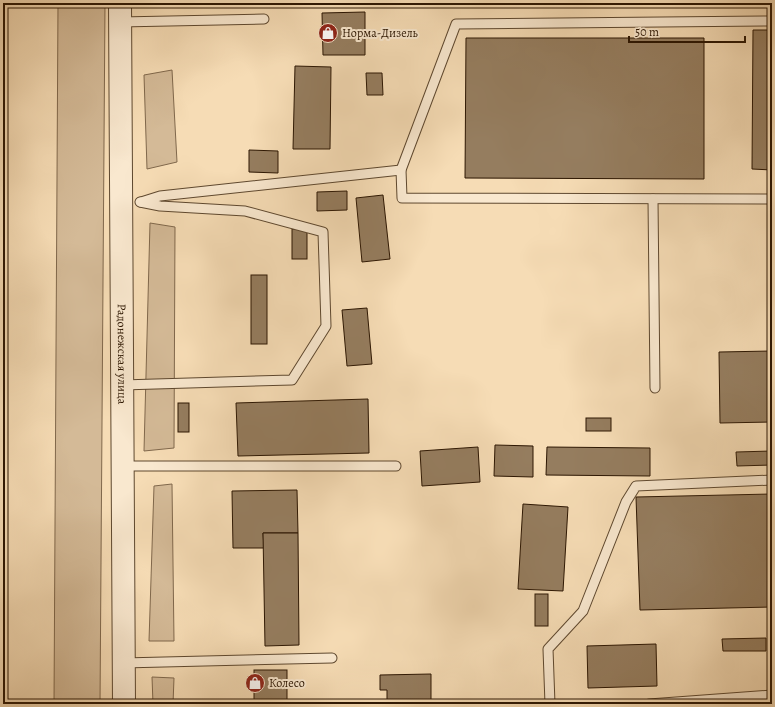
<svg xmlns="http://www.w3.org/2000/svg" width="775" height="707" viewBox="0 0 775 707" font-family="Alegreya,serif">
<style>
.green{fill:#d4ba97;stroke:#80684c}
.building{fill:#957d5f;stroke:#2c1602}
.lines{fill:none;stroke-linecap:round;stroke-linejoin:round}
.service-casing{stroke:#5e482f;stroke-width:11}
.tertiary-casing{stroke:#5e482f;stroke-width:24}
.service{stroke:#f9e8cf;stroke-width:9}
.tertiary{stroke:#f9e8cf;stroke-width:22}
.labels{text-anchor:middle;stroke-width:4;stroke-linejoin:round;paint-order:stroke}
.poi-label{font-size:12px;fill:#2c1602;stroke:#f9e8cf;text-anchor:start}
.street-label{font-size:12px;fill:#2c1602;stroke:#f9e8cf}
</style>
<rect width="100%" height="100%" fill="#f6dcb5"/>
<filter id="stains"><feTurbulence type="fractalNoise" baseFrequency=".005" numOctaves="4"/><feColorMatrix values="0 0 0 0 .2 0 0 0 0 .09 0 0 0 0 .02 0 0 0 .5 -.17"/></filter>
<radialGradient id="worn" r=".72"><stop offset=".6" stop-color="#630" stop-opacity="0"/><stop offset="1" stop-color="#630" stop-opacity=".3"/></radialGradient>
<g class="green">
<path d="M 58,3 L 105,3 L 100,704 L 54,704 Z"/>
<path d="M 172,70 L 177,162 L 147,169 L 144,75 Z"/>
<path d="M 150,223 L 175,227 L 174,448 L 144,451 Z"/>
<path d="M 172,484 L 174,641 L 149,641 L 154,486 Z"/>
<path d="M 152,677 L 174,678 L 173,704 L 153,704 Z"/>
</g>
<g class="building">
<path d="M 365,12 L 365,55 L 323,55 L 322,13 Z"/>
<path d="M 753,30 L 772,30 L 772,170 L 752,169 Z"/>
<path d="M 466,38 L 704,38 L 704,179 L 465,178 Z"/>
<path d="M 295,66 L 331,67 L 330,149 L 293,149 Z"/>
<path d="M 366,73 L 382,73 L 383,95 L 367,95 Z"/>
<path d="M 249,150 L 278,151 L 278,173 L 249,172 Z"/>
<path d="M 347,191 L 347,210 L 317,211 L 317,192 Z"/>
<path d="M 383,195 L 390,259 L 362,262 L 356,198 Z"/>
<rect x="292" y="229" width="15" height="30"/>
<rect x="251" y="275" width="16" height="69"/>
<path d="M 367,308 L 372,364 L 347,366 L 342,310 Z"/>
<path d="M 772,351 L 772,422 L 720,423 L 719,352 Z"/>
<path d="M 368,399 L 369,453 L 238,456 L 236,403 Z"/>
<rect x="178" y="403" width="11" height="29"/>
<rect x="586" y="418" width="25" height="13"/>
<path d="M 495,445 L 533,446 L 533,477 L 494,476 Z"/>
<path d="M 478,447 L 480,482 L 422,486 L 420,451 Z"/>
<path d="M 547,447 L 650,448 L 650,476 L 546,475 Z"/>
<path d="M 772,451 L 772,465 L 737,466 L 736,452 Z"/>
<path d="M 297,490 L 298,533 L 263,533 L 264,548 L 233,548 L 232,491 Z"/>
<path d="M 772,494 L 772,607 L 640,610 L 636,497 Z"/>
<path d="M 523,504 L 568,507 L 563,591 L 518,589 Z"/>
<path d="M 263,533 L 298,533 L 299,645 L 265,646 Z"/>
<rect x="535" y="594" width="13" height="32"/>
<path d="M 766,638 L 766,651 L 723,651 L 722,639 Z"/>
<path d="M 656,644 L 657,686 L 588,688 L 587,646 Z"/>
<rect x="254" y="670" width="33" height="34"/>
<path d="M 431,674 L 431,704 L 387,704 L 387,690 L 380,690 L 380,675 Z"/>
</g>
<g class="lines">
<defs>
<g id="service">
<path d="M 772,21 L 456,24 L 401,170 L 402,198 L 772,199"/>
<path d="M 120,22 L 264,19"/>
<path d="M 653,199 L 655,388"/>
<path d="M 141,202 L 160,196 L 401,170"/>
<path d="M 122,385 L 292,380 L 326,326 L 323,232 L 245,211 L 160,206 L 140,202"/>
<path d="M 122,466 L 396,466"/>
<path d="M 123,663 L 332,658"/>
<path d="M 550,704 L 548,649 L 583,611 L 626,502 L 636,486 L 772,480"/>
<path d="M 649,704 L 772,695"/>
</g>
<g id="tertiary">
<path id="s1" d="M 120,3 L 124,704"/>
</g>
</defs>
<use href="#service" class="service-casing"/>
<use href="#tertiary" class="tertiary-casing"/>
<use href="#service" class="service"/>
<use href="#tertiary" class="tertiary"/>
</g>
<defs>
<symbol id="shop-disc" viewBox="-11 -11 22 22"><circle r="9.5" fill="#8f2418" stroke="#f9e8cf"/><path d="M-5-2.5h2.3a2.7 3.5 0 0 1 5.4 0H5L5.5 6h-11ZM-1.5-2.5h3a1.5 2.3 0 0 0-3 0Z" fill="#fff"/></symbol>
</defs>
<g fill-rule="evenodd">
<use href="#shop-disc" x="317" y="22" width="22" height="22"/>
<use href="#shop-disc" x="244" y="672" width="22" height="22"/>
</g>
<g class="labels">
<g class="poi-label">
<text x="342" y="37">Норма-Дизель</text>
<text x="269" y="687">Колесо</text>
</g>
<g class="street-label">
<text dy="4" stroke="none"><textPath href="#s1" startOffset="351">Радонежская улица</textPath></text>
</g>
</g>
<rect width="775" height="707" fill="none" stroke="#f6dcb5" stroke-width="16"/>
<rect x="4" y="4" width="767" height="699" fill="none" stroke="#2c1602" stroke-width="2"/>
<rect x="8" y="8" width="759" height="691" fill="none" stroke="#2c1602"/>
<path d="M629 36v6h116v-6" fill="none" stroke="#2c1602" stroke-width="2"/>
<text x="635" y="36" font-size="12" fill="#2c1602" stroke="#f9e8cf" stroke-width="3" paint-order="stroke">50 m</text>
<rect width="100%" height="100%" filter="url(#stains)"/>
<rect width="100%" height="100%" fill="url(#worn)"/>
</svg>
